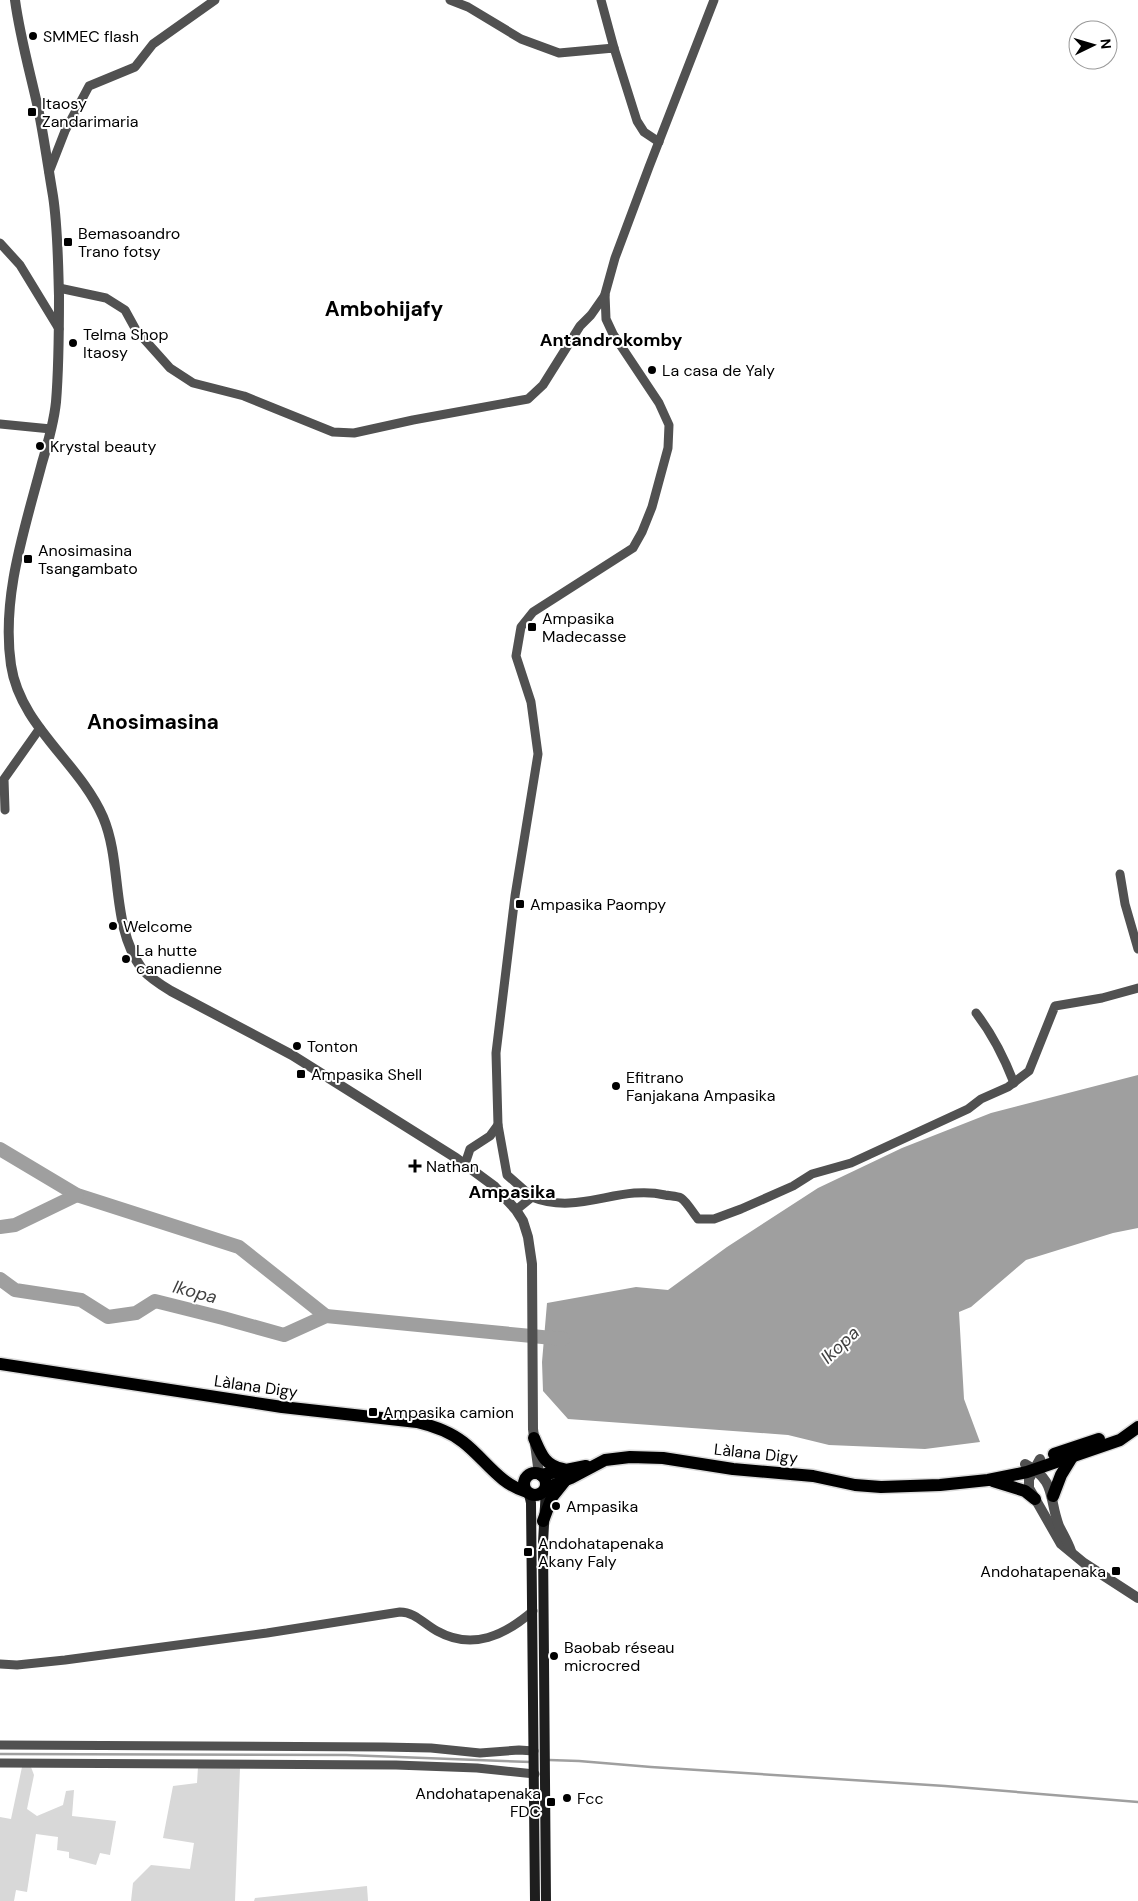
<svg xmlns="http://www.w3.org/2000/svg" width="1138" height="1901" viewBox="0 0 1138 1901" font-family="'DM Sans',sans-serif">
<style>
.green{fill:#d8d8d8}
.water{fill:#9f9f9f}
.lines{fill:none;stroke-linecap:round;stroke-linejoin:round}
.stream{stroke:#9f9f9f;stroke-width:2.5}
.river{stroke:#9f9f9f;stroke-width:14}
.primary-casing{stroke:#dbdbdb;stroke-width:15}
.minor{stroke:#515151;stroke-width:9}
.tertiary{stroke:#515151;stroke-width:10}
.secondary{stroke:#1e1e1e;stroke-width:10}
.primary{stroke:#000;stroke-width:12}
.poi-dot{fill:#000;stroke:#fff;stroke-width:2}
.labels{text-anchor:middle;stroke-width:4;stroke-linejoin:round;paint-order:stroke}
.poi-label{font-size:16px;fill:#000;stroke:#fff;text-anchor:start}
.street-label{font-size:16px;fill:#000;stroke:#fff}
.neighbourhood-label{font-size:18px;font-weight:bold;fill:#000;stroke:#fff}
.water-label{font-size:18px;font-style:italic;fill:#404040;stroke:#fff}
.district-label{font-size:21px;font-weight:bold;fill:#000;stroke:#fff}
</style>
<rect width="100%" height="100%" fill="#fff"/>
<g class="green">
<path d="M 22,1767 L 31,1767 L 34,1775 L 27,1809 L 37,1816 L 63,1805 L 66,1791 L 74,1790 L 72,1816 L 116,1821 L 110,1855 L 100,1853 L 96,1865 L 69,1858 L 69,1852 L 57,1850 L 58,1837 L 36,1834 L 27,1892 L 16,1890 L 14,1901 L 0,1901 L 0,1817 L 11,1819 Z"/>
<path d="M 198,1767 L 240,1768 L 235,1901 L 131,1901 L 133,1883 L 151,1865 L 190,1869 L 194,1843 L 163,1838 L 173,1786 L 197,1783 Z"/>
<path d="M 367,1886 L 368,1901 L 254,1901 L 255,1898 Z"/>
</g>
<path class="water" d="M 1138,1075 L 1138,1228 L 1113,1233 L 1026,1260 L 971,1307 L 959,1312 L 964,1399 L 980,1442 L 925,1449 L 829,1445 L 788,1435 L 568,1419 L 543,1391 L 542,1362 L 547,1303 L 636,1287 L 668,1290 L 727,1247 L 818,1188 L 902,1148 L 991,1113 Z"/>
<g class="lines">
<g class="stream">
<path d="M 0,1754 L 346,1755 L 531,1762"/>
<path d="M 549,1760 L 579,1761 L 651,1767 L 945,1786 L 1138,1802"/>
</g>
<g class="river">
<path d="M 0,1149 L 77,1195 L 239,1247 L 326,1316"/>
<path d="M 0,1227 L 15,1225 L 77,1195"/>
<path d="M 0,1279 L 15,1290 L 81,1300 L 108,1317 L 136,1313 L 155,1301 L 223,1318 L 284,1335 L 326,1316 L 563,1339"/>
</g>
<defs>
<g id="primary">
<path d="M 0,1364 L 282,1407 L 417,1422 C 434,1426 449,1431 463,1442 C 485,1459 499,1484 527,1492"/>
<path d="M 534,1438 C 541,1454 545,1466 563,1469"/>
<path d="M 1054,1454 L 1099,1439"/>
<circle cx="535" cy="1484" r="11"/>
<path d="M 541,1475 L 586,1466"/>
<path d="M 993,1481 L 1025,1491 L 1035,1499"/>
<path d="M 546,1488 L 571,1478 L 605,1460 L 630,1457 L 663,1458 L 733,1469 L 813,1476 L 855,1485 L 881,1487 L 940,1485 L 988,1480 L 1027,1472 L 1120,1440 L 1138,1427"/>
<path d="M 1053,1496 L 1061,1475 L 1072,1457"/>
<path d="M 543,1521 L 552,1497 L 564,1482"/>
</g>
</defs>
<use href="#primary" class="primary-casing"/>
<g class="minor">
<path d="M 450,0 L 468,7 L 521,39 L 559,53 L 614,48 L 637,121 L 644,132 L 659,142"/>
<path d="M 601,0 L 614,48"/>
<path d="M 49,172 L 65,131 L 89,86 L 135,67 L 153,44 L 215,0"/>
<path d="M 0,243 L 20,265 L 59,329"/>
<path d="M 59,288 L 106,298 L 125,310 L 136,330 L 170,368 L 193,383 L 244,396 L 333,432 L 354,433 L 413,420 L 528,399 L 543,385 L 580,326 L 591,315 L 605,295"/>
<path d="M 0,424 L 51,429"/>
<path d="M 5,810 L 4,779 L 40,728"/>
<path d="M 1120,874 L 1125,904 L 1138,949"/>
<path d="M 976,1013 C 993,1035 1004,1057 1014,1083"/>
<path d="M 465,1164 L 470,1149 L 490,1136 L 498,1125"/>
<path d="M 532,1197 L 507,1175 L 498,1125 L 496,1053 L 515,896 L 538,754 L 531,702 L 516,656 L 521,627 L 533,612 L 633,548 L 642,532 L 652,507 L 668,448 L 669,425 L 659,403 L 613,334 L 606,319 L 605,294 L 615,258 L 649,167 L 714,0"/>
<path d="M 516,1210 L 532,1197 C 579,1216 619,1184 665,1195 C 670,1196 677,1196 681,1198 C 687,1202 693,1213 698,1219 L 714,1219 L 741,1209 L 793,1186 L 812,1174 L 851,1163 L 968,1109 L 981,1099 L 1008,1087 L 1029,1071 L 1055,1006 L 1102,998 L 1138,988"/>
<path d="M 0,1664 L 17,1665 L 65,1660 L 267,1633 L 400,1612 C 415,1612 424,1624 437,1631 C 473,1651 505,1635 533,1611"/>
<path d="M 0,1745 L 384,1747 L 431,1748 L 480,1753 L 519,1750 L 534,1751"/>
<path d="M 0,1763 L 396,1765 L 477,1768 L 535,1774"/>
</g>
<g class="tertiary">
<path d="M 15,0 C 20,37 30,72 38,108 C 44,137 48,167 53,196 C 58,229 58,263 59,296 C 59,331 59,366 56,402 C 54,422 48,443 42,463 C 25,528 1,597 11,665 C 20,726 79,762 103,817 C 123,864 110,925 142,969 C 150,978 161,985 171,991 L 292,1055 L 456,1158 L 494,1186 L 516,1210 L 523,1221 L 528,1237 L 532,1264 L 533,1429 L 539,1474"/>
<path d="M 1040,1459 L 1029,1479 L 1029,1488 L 1061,1544 L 1084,1563 L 1138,1598"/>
<path d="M 1025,1464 C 1057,1481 1048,1497 1059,1526 C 1063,1534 1068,1542 1071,1551"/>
</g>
<g class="secondary">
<path d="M 546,1488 L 543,1543 L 546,1901"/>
<path d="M 529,1494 L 531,1503 L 535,1901"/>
</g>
<use href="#primary" class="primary"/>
</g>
<g class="poi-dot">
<circle cx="33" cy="36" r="5"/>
<rect x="27" y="107" width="10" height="10" rx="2.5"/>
<rect x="63" y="237" width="10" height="10" rx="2.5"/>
<circle cx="73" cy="343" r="5"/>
<circle cx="652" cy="370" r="5"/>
<circle cx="40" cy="446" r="5"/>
<rect x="23" y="554" width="10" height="10" rx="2.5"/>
<rect x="527" y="622" width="10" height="10" rx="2.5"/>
<rect x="515" y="899" width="10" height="10" rx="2.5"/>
<circle cx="113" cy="926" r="5"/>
<circle cx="126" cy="959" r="5"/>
<circle cx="297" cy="1046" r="5"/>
<rect x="296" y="1069" width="10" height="10" rx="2.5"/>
<circle cx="616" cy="1086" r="5"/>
<path d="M412.5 1158.5h5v5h5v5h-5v5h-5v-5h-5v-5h5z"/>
<rect x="368" y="1407" width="10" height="10" rx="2.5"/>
<circle cx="556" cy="1506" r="5"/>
<rect x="523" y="1547" width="10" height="10" rx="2.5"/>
<rect x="1111" y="1566" width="10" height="10" rx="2.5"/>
<circle cx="554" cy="1656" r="5"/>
<circle cx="567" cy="1798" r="5"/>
<rect x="546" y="1797" width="10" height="10" rx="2.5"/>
</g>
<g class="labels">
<g class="poi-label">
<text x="43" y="42">SMMEC flash</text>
<text x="42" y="109">Itaosy<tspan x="42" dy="18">Zandarimaria</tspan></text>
<text x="78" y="239">Bemasoandro<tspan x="78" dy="18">Trano fotsy</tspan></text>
<text x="83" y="340">Telma Shop<tspan x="83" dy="18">Itaosy</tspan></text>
<text x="662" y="376">La casa de Yaly</text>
<text x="50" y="452">Krystal beauty</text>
<text x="38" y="556">Anosimasina<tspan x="38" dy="18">Tsangambato</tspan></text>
<text x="542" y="624">Ampasika<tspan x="542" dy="18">Madecasse</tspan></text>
<text x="530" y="910">Ampasika Paompy</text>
<text x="123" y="932">Welcome</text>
<text x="136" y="956">La hutte<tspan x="136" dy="18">canadienne</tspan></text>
<text x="307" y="1052">Tonton</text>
<text x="311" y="1080">Ampasika Shell</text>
<text x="626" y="1083">Efitrano<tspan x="626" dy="18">Fanjakana Ampasika</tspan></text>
<text x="426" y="1172">Nathan</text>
<text x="383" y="1418">Ampasika camion</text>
<text x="566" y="1512">Ampasika</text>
<text x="538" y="1549">Andohatapenaka<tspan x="538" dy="18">Akany Faly</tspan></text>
<text x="1106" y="1577" text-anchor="end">Andohatapenaka</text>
<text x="564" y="1653">Baobab réseau<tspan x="564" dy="18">microcred</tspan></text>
<text x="541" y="1799" text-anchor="end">Andohatapenaka<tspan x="541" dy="18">FDC</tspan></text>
<text x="577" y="1804">Fcc</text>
</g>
<g class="street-label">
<text transform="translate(256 1386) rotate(8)" y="6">Làlana Digy</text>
<text transform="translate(756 1453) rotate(6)" y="6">Làlana Digy</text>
</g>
<g class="neighbourhood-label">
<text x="611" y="346">Antandrokomby</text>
<text x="512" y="1198">Ampasika</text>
</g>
<g class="water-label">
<text transform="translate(195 1292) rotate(15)" y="6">Ikopa</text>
<text transform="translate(840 1345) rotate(-43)" y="6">Ikopa</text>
</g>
<g class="district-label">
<text x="384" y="316">Ambohijafy</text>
<text x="153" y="729">Anosimasina</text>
</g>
</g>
<g transform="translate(1093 45) rotate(85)"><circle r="24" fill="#ffffff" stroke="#999999"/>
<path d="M0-4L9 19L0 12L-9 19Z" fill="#000000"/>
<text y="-8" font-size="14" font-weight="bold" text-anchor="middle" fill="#000000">N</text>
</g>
</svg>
